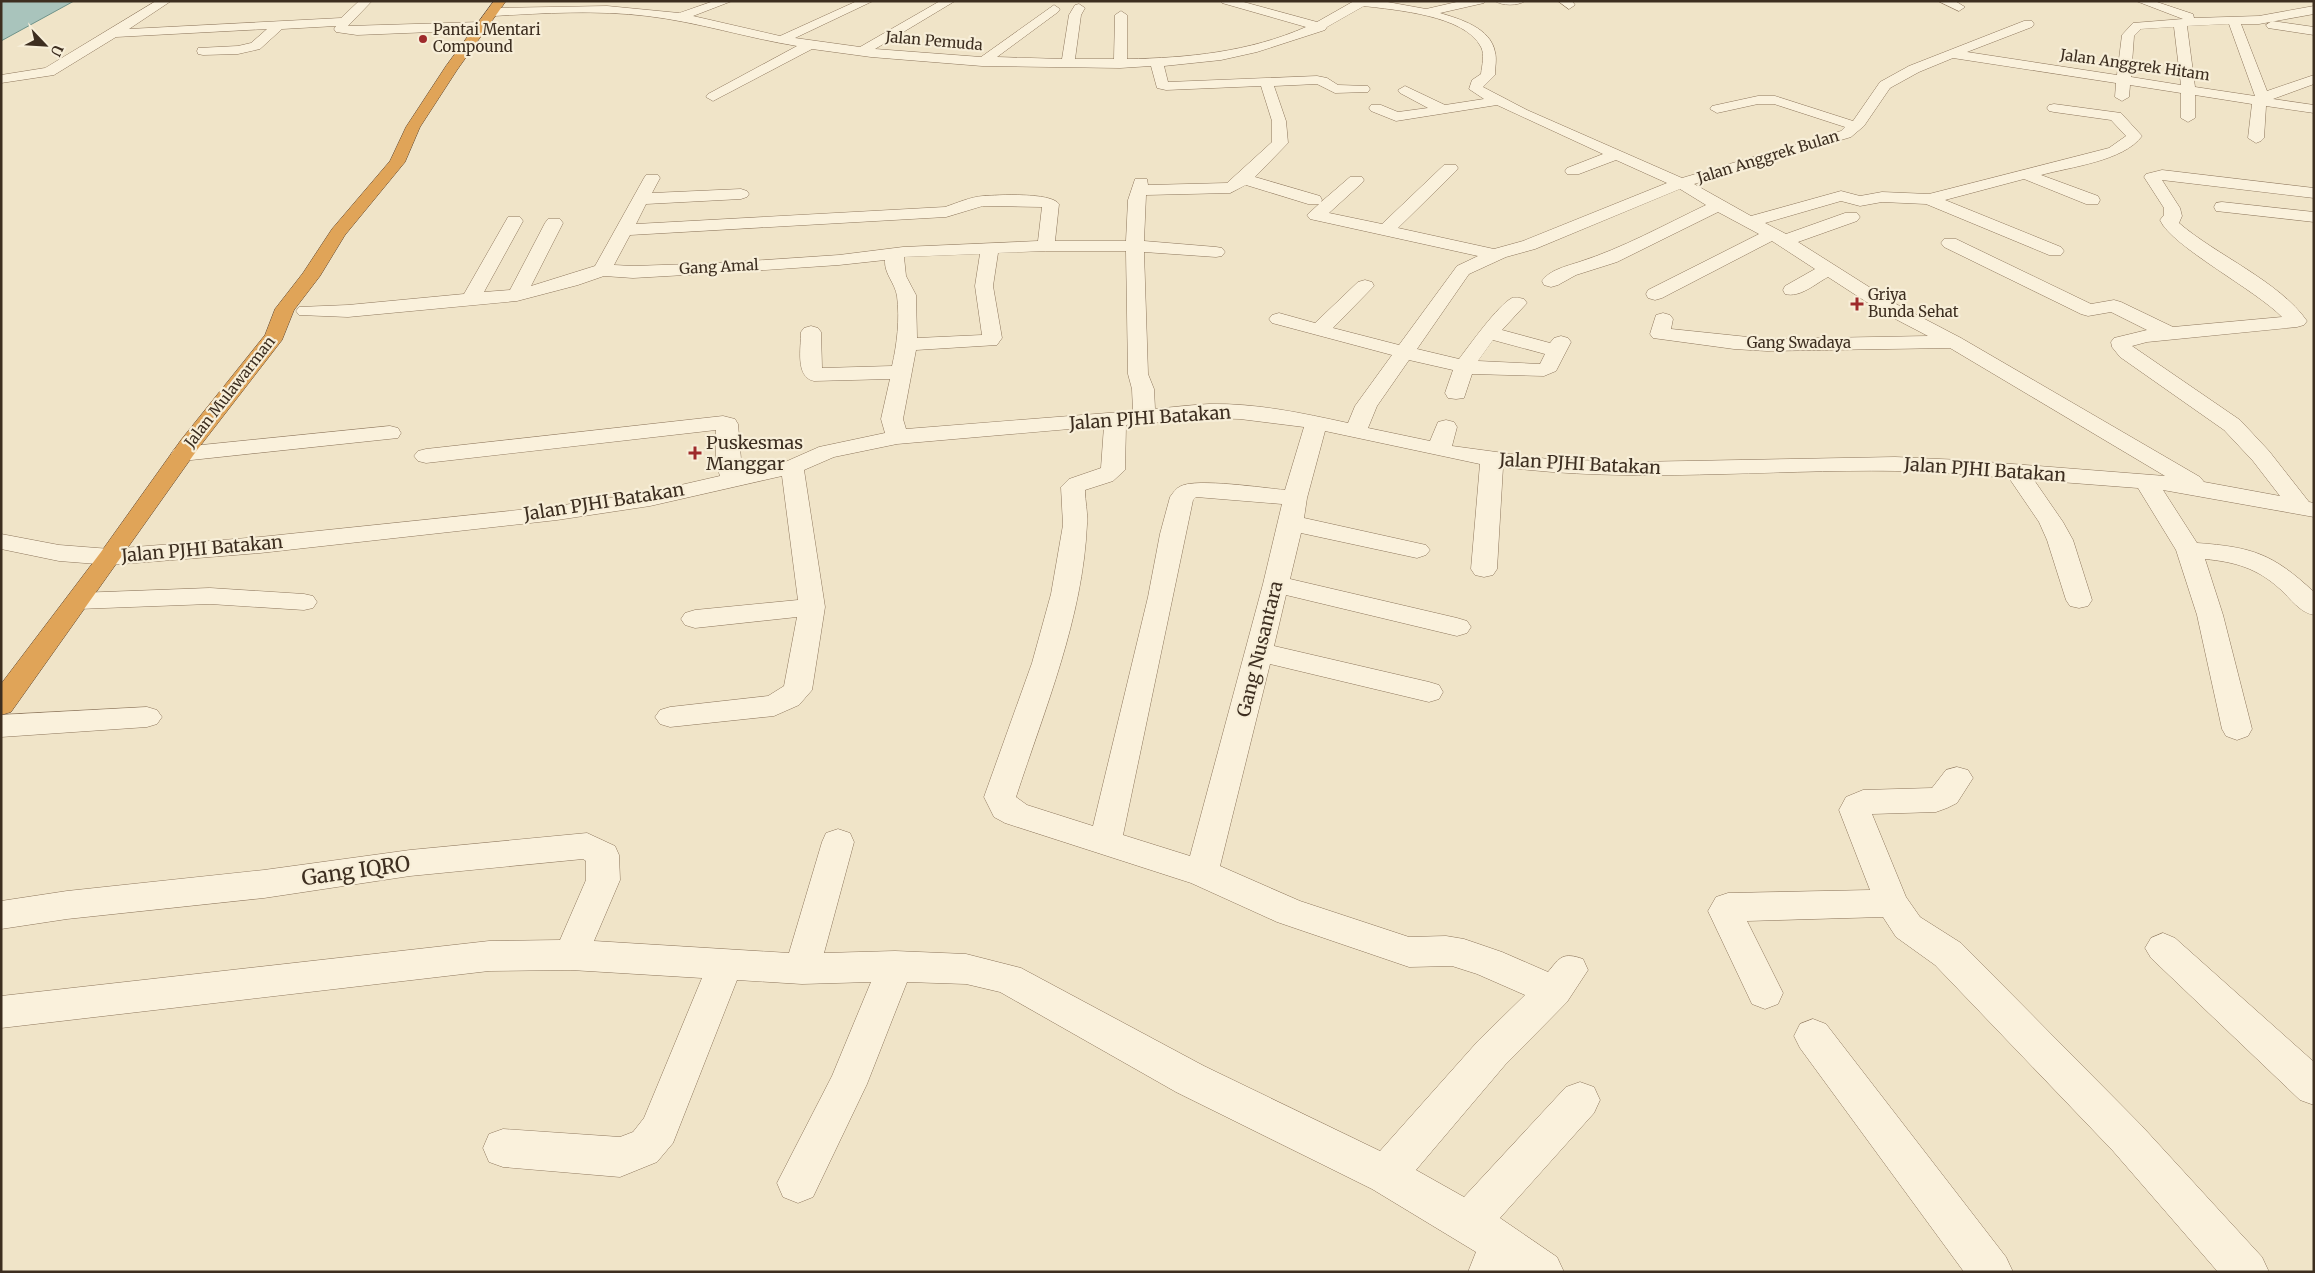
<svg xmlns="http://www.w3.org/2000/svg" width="2315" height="1273" viewBox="0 0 2315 1273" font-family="Merriweather,serif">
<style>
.water{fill:#a9c4bc;stroke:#6f938a}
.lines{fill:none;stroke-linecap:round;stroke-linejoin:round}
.street-casing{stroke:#8d765c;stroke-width:1}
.highway-casing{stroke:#5b4430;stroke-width:1}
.street{fill:#faf1dc;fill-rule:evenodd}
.highway{fill:#e0a458;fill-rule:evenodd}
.poi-dot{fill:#9e2a2b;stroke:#f7eed8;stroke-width:2}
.labels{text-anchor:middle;stroke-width:4.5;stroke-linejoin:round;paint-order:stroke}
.far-poi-label{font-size:15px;fill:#3d2e20;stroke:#f7eed8;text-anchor:start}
.far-street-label{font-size:15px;fill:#3d2e20;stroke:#f7eed8}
.street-label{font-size:18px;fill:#3d2e20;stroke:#f7eed8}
.poi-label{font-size:18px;fill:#3d2e20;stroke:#f7eed8;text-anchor:start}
.near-street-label{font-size:21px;fill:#3d2e20;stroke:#f7eed8}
</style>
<rect width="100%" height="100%" fill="#f0e4c8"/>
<path class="water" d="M 1,1 L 74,1 L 1,41 Z"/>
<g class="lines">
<defs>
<g id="street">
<path d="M 156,1 L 171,1 L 129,29 L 341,18 L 359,1 L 372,1 L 348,26 L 481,22 L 487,26 L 481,30 L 357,35 L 336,32 L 334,29 L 336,26 L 282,29 L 260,49 L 238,54 L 203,55 L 198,54 L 197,51 L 198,48 L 238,46 L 251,43 L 267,29 L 116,37 L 54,75 L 1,83 L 1,75 L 45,68 Z"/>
<path d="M 714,1 L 732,1 L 693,16 L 780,36 L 857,1 L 873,1 L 795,38 L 860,47 L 940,1 L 955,1 L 875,49 L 981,57 L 1054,5 L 1060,9 L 1058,12 L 997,57 L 1062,59 L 1069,15 L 1075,5 L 1079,4 L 1085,8 L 1081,15 L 1075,59 L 1114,59 L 1115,15 L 1121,11 L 1127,15 L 1127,59 C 1188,58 1249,52 1306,27 L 1222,3 L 1220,1 L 1240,1 L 1317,22 L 1354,1 L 1382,1 L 1426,9 L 1461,1 L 1486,1 L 1484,3 L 1440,13 C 1460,19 1491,28 1495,52 C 1497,59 1495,67 1495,75 L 1483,87 L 1527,110 L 1682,178 L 1841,131 L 1845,127 L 1774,104 L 1758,104 L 1717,113 L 1710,109 L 1712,106 L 1758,96 L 1775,96 L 1853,121 L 1880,82 L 1909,66 L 2024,21 L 2032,21 L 2034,24 L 2032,27 L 1967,52 L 2117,75 L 2122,35 L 2133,23 L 2183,19 L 2136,1 L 2154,1 L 2193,14 L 2194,18 L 2259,16 L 2314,6 L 2314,14 L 2259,24 L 2241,24 L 2267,91 L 2314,75 L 2314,84 L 2273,99 L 2314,105 L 2314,113 L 2266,106 L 2264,138 L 2261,141 L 2256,143 L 2248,138 L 2252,104 L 2195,95 L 2195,118 L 2188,122 L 2181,118 L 2181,93 L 2130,85 L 2129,97 L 2122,101 L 2115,97 L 2116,83 L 1953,58 L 1919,72 L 1890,88 L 1864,126 L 1851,137 L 1694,184 L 1751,216 L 1841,191 L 1860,196 L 1882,192 L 1929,194 L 2109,148 L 2126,136 L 2111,120 L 2054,112 L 2049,111 L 2047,108 L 2049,105 L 2054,104 L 2121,113 L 2142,136 C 2124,161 2070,167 2041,175 L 2098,196 L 2100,200 L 2098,204 L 2086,204 L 2024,179 L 1945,200 L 2061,247 L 2064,251 L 2061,255 L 2049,255 L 1926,204 L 1882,202 L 1860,206 L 1841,201 L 1765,223 L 1786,234 L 1845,213 L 1857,213 L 1860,217 L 1857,221 L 1798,242 L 1896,304 L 1961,338 L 2200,477 L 2204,482 L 2280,496 L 2253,461 L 2224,430 L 2120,357 L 2112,347 L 2111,342 L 2114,338 L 2147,330 L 2111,312 L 2088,316 L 2081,314 L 1944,247 L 1941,243 L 1944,239 L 1956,239 L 2091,304 L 2114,300 L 2121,302 L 2173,327 L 2282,317 C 2256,290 2171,246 2160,220 L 2164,215 L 2164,208 L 2144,177 L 2146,174 L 2162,170 L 2314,188 L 2314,198 L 2162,180 L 2180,208 L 2182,216 L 2179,223 C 2216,255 2279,281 2307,321 L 2304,325 L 2297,327 L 2147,342 L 2132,346 L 2240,420 L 2269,451 L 2309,502 L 2314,503 L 2314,517 L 2163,490 L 2197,543 C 2253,547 2273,554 2314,592 L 2314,615 C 2299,612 2291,599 2280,589 C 2257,568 2235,562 2205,559 L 2223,615 L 2252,729 L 2248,736 L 2237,740 L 2226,736 L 2222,729 L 2197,615 L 2176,550 L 2138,488 L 2034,480 L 2063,522 L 2073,540 L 2092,600 L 2088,606 L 2079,608 L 2070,606 L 2066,600 L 2047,540 L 2039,522 L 2009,478 C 1971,475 1933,472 1896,471 C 1765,469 1634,484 1503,467 L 1497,569 L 1493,575 L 1484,577 L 1475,575 L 1471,569 L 1480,464 L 1325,431 L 1307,498 L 1304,518 L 1426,545 L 1430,550 L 1426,555 L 1417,558 L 1301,533 L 1290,579 L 1457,618 L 1467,621 L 1471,627 L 1467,633 L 1457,636 L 1286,595 L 1274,646 L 1429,682 L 1439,685 L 1443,692 L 1439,699 L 1429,702 L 1270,664 L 1220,866 L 1300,901 L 1409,937 L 1446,936 L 1464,939 L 1502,952 L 1548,972 C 1560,957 1563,952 1583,959 L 1588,970 L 1567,1002 L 1505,1065 L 1416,1170 L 1464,1197 L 1566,1087 L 1580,1082 L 1594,1087 L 1600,1100 L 1594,1113 L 1500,1218 L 1557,1257 L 1564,1272 L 1468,1272 L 1476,1252 L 1372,1189 L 1176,1092 L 1000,992 L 966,984 L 907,982 L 867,1084 L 813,1197 L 798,1203 L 783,1197 L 777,1183 L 832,1076 L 871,982 L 802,984 L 737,980 L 673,1143 L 657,1162 L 620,1177 L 503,1167 L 489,1162 L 483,1148 L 489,1134 L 503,1129 L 620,1137 L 633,1132 L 644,1118 L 702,978 L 571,970 L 489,971 L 1,1028 L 1,996 L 489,941 L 560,940 L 586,880 L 586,861 L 583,859 L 410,876 L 264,898 L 67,919 L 1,929 L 1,901 L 67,891 L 264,870 L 410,850 L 587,833 L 615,846 L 619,855 L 620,880 L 594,941 L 789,953 L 822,842 L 826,833 L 838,829 L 850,833 L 854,842 L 824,953 L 895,951 L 966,954 L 1021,968 L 1204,1066 L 1380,1151 L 1478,1041 L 1525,995 L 1477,974 L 1452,966 L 1409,967 L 1277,922 L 1191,883 L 1005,823 L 994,817 L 984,797 L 1032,663 L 1051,594 L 1063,525 L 1061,487 L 1069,479 L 1101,468 L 1104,426 L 897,444 L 834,457 L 804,470 L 825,607 L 812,690 L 799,705 L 774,716 L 670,727 L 660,724 L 655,717 L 660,710 L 670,707 L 768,696 L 784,686 L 797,617 L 695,628 L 685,625 L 681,619 L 685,613 L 695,610 L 798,600 L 782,476 L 650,506 L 557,520 L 260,553 L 110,565 L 59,561 L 1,549 L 1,534 L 59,545 L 110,549 L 260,537 L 557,506 L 650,492 L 720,476 L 716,463 L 716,430 L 426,463 L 418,461 L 414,456 L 418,451 L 426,449 L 723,416 L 735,419 L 738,424 L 742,471 L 785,462 L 819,447 L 885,433 L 881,419 L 890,379 L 814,381 C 795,377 801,348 801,332 L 804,328 L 811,326 L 818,328 L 821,332 L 822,368 L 892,366 C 897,344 900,319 897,296 C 895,283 884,274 885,260 L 839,265 L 720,273 L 633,278 L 604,276 L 578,285 L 517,301 L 348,317 L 299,315 L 296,311 L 299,307 L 348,305 L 464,294 L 508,217 L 520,217 L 523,221 L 484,292 L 510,290 L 545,223 L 548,219 L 560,219 L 563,223 L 531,286 L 595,266 L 644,178 L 646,175 L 658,175 L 660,178 L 652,193 L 741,189 L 747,191 L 749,194 L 747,197 L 741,199 L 646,204 L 636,224 L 945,207 C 957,203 970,197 983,196 C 997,195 1051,192 1059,204 L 1055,241 L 1126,241 L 1128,200 L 1135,179 L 1147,179 L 1148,185 L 1227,183 L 1272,142 L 1272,121 L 1261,86 L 1166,90 L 1157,88 L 1151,66 L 1120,68 L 982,66 L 871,57 L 812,49 L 713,101 L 706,97 L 708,94 L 797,46 C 747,38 698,22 647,16 C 597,10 545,13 494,16 L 488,12 L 494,8 L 607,6 L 679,13 ZM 1364,6 C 1395,10 1465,15 1481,47 C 1485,55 1482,65 1481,74 L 1472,80 L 1469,89 L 1484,99 L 1445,105 L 1405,86 L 1398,90 L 1400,93 L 1428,108 L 1398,112 L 1381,105 L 1371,105 L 1369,108 L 1371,111 L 1396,121 L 1497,105 L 1603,154 L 1567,168 L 1565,171 L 1567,174 L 1579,174 L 1616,160 L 1667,183 L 1523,241 L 1494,249 L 1398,228 L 1456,171 L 1458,168 L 1456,165 L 1444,165 L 1382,224 L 1329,213 L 1362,183 L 1364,180 L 1362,177 L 1350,177 L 1321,202 L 1322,200 L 1320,196 L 1255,177 L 1288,143 L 1286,121 L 1274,86 L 1317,84 L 1335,93 L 1368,92 L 1370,89 L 1368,86 L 1338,85 L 1327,78 L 1317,76 L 1168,82 L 1164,66 L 1221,60 L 1257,52 L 1325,30 L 1327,27 ZM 2229,24 L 2255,96 L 2195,87 L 2187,26 ZM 2174,27 L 2181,85 L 2131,77 L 2134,36 L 2141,29 ZM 1246,185 L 1308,204 L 1319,204 L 1307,215 L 1310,219 L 1478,256 L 1457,266 L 1399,345 L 1333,328 L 1374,286 L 1372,282 L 1365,280 L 1358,282 L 1315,323 L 1279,313 L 1272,315 L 1269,319 L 1272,323 L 1392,355 L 1355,406 L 1348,423 C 1302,413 1256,403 1209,404 C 1191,405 1173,407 1155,409 L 1154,389 L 1148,374 L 1144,252 L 1216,257 L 1222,256 L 1225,252 L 1222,248 L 1216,247 L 1144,241 L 1146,195 L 1230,193 ZM 1680,189 L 1706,205 C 1664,225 1623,248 1579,262 C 1567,266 1549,270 1542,281 L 1544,285 L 1551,287 L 1558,285 L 1576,275 L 1617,262 L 1718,212 L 1759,234 L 1648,290 L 1646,294 L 1648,298 L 1655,300 L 1662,298 L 1772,241 L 1815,269 L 1785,286 L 1783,290 L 1785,294 C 1800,298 1815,284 1828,277 L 1882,312 L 1928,336 L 1767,339 L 1671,329 L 1673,319 L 1670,315 L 1663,313 L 1656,315 L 1650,334 L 1653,338 L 1734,349 L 1767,351 L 1950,348 L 2165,476 L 1962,460 L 1895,457 L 1634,462 L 1548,459 L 1452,446 L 1457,427 L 1454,422 L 1446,420 L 1438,422 L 1430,441 L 1368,428 L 1377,406 L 1409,360 L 1453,370 L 1445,393 L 1448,398 L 1456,399 L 1464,398 L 1472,374 L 1544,376 L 1556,371 L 1571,342 L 1568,338 L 1561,336 L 1554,338 L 1550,343 L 1502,330 L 1527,303 L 1524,299 C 1520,298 1516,297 1512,298 C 1498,305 1469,346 1459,359 L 1417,349 L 1469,274 L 1506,257 L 1535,249 ZM 983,206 L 1042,207 L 1038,241 L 903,247 L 839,255 L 720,263 L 633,266 L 614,265 L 630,235 L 946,217 ZM 1046,251 L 1126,251 L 1128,374 L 1132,389 L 1133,411 L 906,429 L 903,419 L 916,350 L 997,345 L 1002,338 L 993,286 L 998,253 ZM 980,254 L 975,286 L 982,335 L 917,338 L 916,295 L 906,276 L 904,257 ZM 1493,340 L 1545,354 L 1540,364 L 1478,361 ZM 1209,418 L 1240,419 L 1304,427 L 1285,490 C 1264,488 1197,478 1181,486 C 1176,488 1173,493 1170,497 L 1160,534 L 1148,597 L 1093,826 L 1027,805 L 1016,797 C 1045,708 1083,618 1087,524 C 1088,512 1085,501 1085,490 L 1113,481 L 1125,470 L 1126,425 ZM 1196,497 L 1282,504 L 1263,584 L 1190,856 L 1123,835 L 1193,500 Z"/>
<path d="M 1495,1 L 1525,1 C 1518,6 1502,6 1495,1 Z"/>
<path d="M 1558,1 L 1572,1 L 1575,5 L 1569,9 Z"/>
<path d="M 1938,1 L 1955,1 L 1965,7 L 1959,11 Z"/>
<path d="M 2272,21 L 2314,27 L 2314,35 L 2268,28 L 2266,25 Z"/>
<path d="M 2222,202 L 2314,212 L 2314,222 L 2216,211 L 2214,207 L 2216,203 Z"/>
<path d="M 390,426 L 398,428 L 401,433 L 398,438 L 182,461 L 174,459 L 171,454 L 174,449 L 182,447 Z"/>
<path d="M 210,588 L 304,594 L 313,596 L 317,602 L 313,608 L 304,610 L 210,604 L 78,609 L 69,607 L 65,601 L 69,595 L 78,593 Z"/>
<path d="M 147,707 L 157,710 L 162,717 L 157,724 L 147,727 L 1,737 L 1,715 Z"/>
<path d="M 1957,767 L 1968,770 L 1973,778 L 1957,803 L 1947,808 L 1936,812 L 1872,814 L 1906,897 L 1920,917 L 1961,943 L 2141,1125 L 2262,1257 L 2269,1272 L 2218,1272 L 2113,1151 L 1935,965 L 1896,937 L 1883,917 L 1747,921 L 1783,993 L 1778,1004 L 1765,1009 L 1752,1004 L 1708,911 L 1716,897 L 1728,893 L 1870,890 L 1839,810 L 1846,797 L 1863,790 L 1932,788 L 1946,770 Z"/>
<path d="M 2163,933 L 2175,938 L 2314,1062 L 2314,1105 L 2300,1100 L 2151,958 L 2145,948 L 2151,938 Z"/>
<path d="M 1813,1019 L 1826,1024 L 2006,1257 L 2013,1272 L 1964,1272 L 1800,1048 L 1794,1036 L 1800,1024 Z"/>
</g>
<path id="highway" d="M 494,1 L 506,1 L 457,70 L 420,127 L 405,162 L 345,235 L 320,276 L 294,310 L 282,340 L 197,450 L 11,712 L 1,715 L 1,684 L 101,552 L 181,440 L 265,335 L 275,309 L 303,273 L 332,229 L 390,161 L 406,127 L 446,66 Z"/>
</defs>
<use href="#street" class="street-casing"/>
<use href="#highway" class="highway-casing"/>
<use href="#street" class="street"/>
<use href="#highway" class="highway"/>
</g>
<g class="poi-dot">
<circle cx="423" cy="39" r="5"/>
<path d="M1854.5 296.5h5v5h5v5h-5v5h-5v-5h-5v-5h5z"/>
<path d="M692.5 445.5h5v5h5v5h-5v5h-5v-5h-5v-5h5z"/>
</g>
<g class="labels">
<g class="far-poi-label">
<text x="433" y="35">Pantai Mentari<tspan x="433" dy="17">Compound</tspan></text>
<text x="1868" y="300">Griya<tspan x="1868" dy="17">Bunda Sehat</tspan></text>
</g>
<g class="far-street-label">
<text transform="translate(934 41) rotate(5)" y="5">Jalan Pemuda</text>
<text transform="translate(2135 65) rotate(8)" y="5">Jalan Anggrek Hitam</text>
<text transform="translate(1768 157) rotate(-17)" y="5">Jalan Anggrek Bulan</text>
<text transform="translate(719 267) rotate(-3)" y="5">Gang Amal</text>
<text x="1799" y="348">Gang Swadaya</text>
<text transform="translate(230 392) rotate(-52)" y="5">Jalan Mulawarman</text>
</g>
<g class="street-label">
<text transform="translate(1150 418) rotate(-4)" y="6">Jalan PJHI Batakan</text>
<text transform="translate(1580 464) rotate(3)" y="6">Jalan PJHI Batakan</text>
<text transform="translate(1985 470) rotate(4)" y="6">Jalan PJHI Batakan</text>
<text transform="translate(604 502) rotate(-9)" y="6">Jalan PJHI Batakan</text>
<text transform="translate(202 549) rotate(-5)" y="6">Jalan PJHI Batakan</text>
<text transform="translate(1260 649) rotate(-76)" y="6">Gang Nusantara</text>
</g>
<g class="poi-label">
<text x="706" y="449">Puskesmas<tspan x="706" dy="21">Manggar</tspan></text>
</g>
<g class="near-street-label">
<text transform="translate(356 871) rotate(-8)" y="7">Gang IQRO</text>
</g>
</g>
<rect width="2315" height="1273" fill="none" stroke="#3d2e20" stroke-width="5"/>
<g transform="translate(45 45) rotate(115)" stroke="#f7eed8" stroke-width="4" paint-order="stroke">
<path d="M0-4L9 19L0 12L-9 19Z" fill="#3d2e20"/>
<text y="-8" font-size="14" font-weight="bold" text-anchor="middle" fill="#3d2e20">U</text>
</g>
</svg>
